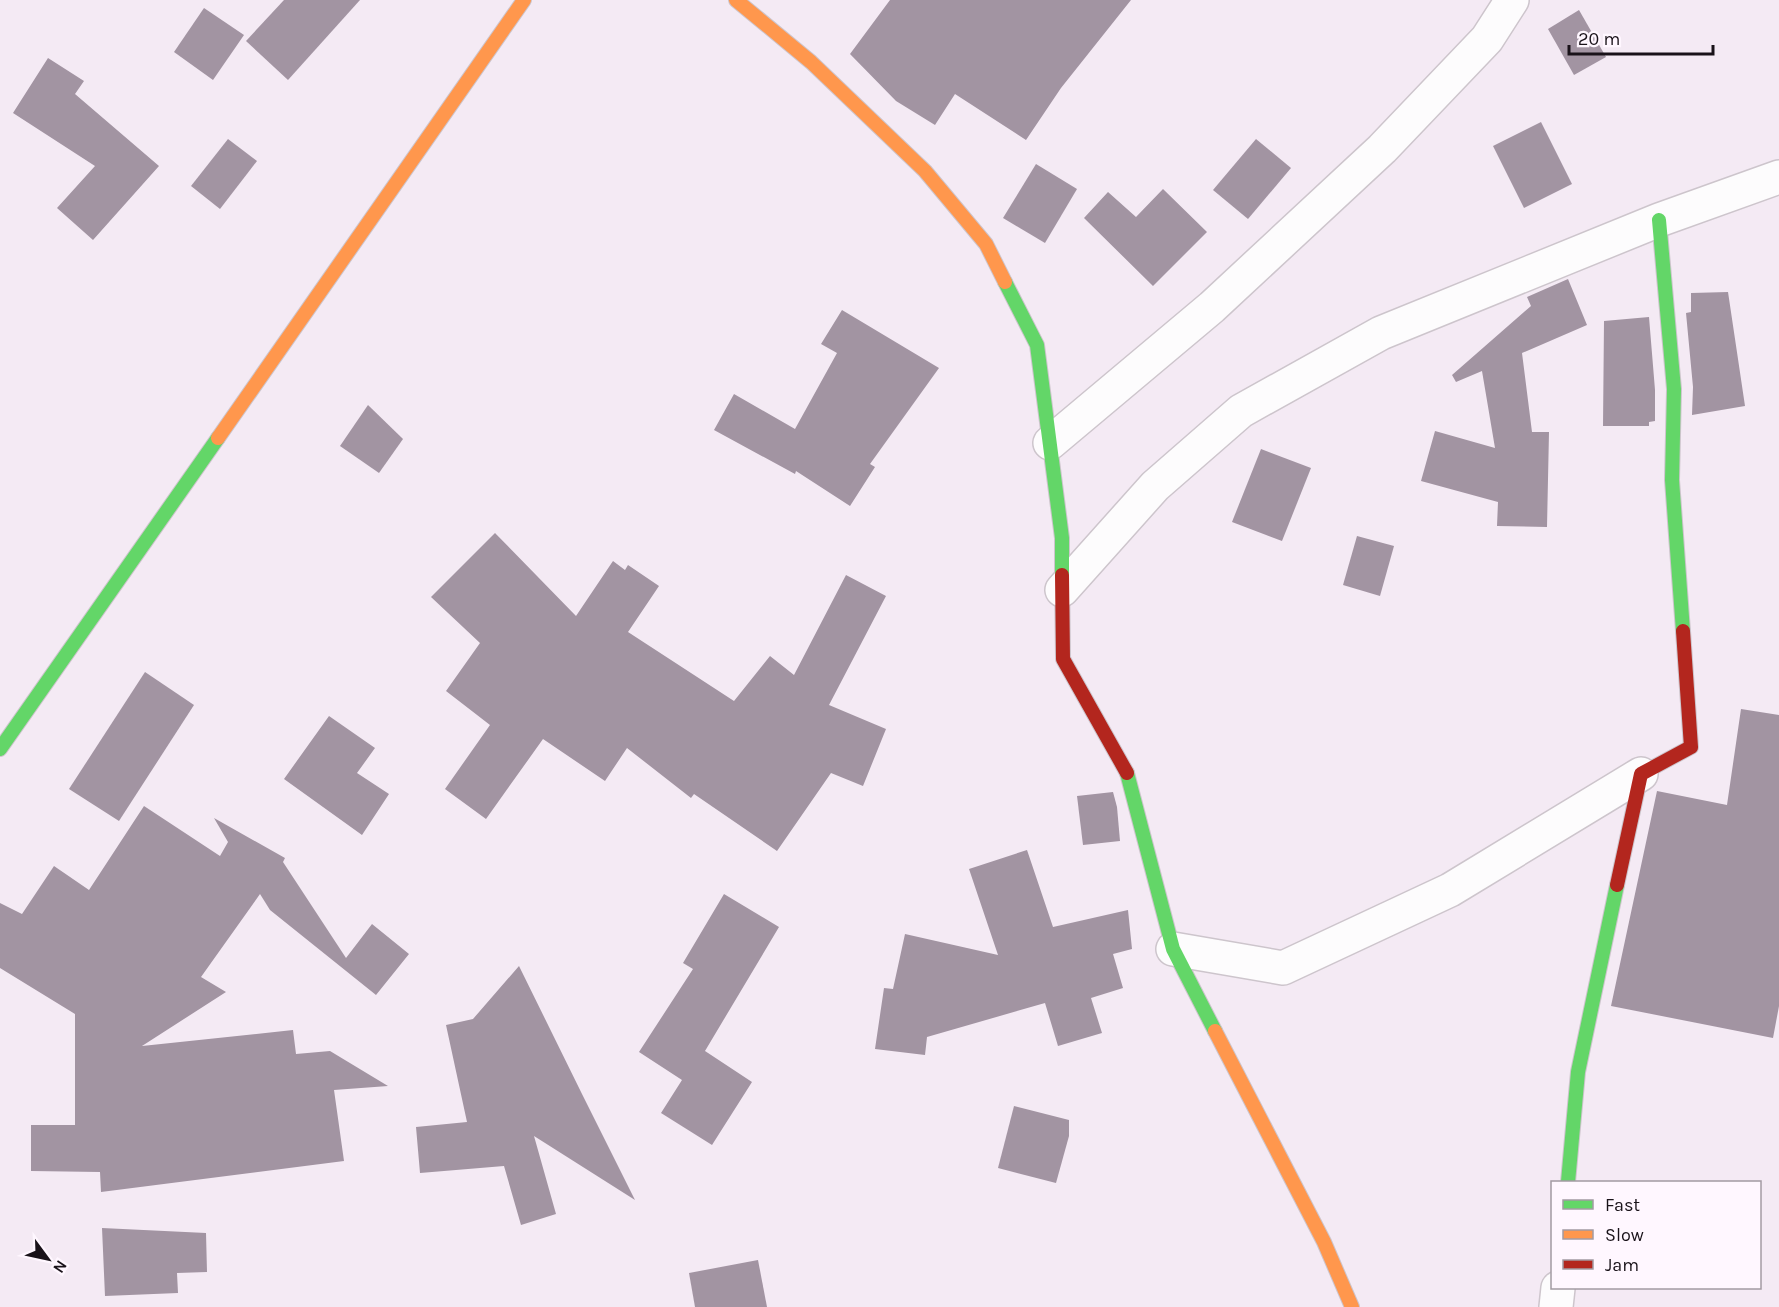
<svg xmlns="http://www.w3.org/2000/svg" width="1779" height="1307" viewBox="0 0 1779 1307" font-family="Karla,sans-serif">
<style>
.building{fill:#a294a2}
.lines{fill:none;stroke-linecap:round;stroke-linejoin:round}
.street-casing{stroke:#cdc5cc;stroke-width:36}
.fast-casing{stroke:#cdc5cc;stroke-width:16}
.slow-casing{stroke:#cdc5cc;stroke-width:16}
.jam-casing{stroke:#cdc5cc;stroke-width:16}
.street{stroke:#fdfcfd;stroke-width:33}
.fast{stroke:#63d668;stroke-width:14}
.slow{stroke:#ff974d;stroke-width:14}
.jam{stroke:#b3261e;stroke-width:14}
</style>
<rect width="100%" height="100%" fill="#f4eaf4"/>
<g class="building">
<path d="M 284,0 L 360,0 L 288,80 L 246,41 Z"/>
<path d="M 890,0 L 1131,0 L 1061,88 L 1026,140 L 955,94 L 935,125 L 896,101 L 850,54 Z"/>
<path d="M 204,8 L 244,35 L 213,80 L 174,52 Z"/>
<path d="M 1579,10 L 1606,57 L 1574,75 L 1548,29 Z"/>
<path d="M 48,58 L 84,81 L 75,94 L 159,166 L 93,240 L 57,208 L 95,166 L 13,113 Z"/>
<path d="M 1541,122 L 1572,184 L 1524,208 L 1493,146 Z"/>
<path d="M 228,139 L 257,161 L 220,209 L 191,186 Z"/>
<path d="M 1256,139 L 1291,168 L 1248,219 L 1213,190 Z"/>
<path d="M 1036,164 L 1077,189 L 1045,243 L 1003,218 Z"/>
<path d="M 1163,189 L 1207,232 L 1153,286 L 1084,218 L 1108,192 L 1136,217 Z"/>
<path d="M 1568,279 L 1587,325 L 1522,353 L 1532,432 L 1549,432 L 1547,527 L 1497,526 L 1498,502 L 1421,481 L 1435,431 L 1495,448 L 1482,371 L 1456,382 L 1452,375 L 1531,306 L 1527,297 Z"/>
<path d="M 1728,292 L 1745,406 L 1692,415 L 1693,387 L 1686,313 L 1691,312 L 1691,293 Z"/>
<path d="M 842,310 L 939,368 L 870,464 L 875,467 L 850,506 L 796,471 L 795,474 L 714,430 L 734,394 L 795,429 L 837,353 L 821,344 Z"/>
<path d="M 1649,317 L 1655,390 L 1655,421 L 1649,422 L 1649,426 L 1603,426 L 1604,321 Z"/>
<path d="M 368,405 L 403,439 L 379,473 L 340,446 Z"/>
<path d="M 1261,449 L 1311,468 L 1282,541 L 1232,522 Z"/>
<path d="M 495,533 L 576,616 L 613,561 L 625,570 L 628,565 L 659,586 L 628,632 L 734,701 L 770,656 L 794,675 L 846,575 L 886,596 L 829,705 L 886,729 L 863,786 L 831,773 L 777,851 L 694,794 L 691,798 L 627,748 L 605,781 L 543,739 L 486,819 L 445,789 L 490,725 L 446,691 L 480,643 L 431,597 Z"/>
<path d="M 1357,536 L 1394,546 L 1380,596 L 1343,585 Z"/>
<path d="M 145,672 L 194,705 L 119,821 L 69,789 Z"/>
<path d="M 1741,709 L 1779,715 L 1779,1006 L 1773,1038 L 1611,1006 L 1657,791 L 1727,805 Z"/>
<path d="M 329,716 L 375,748 L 357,773 L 389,794 L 362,835 L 284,779 Z"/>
<path d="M 1113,792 L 1117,807 L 1120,841 L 1083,845 L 1077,796 Z"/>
<path d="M 144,806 L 220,856 L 228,842 L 214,818 L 285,858 L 283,862 L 346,958 L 372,924 L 409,954 L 376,995 L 270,910 L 260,894 L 201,977 L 226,992 L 142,1046 L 293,1030 L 296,1054 L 330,1051 L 388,1086 L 334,1090 L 344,1161 L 101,1192 L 100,1172 L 31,1171 L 31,1125 L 75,1125 L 75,1014 L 0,968 L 0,903 L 22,914 L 54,866 L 89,890 Z"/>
<path d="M 1027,850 L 1053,927 L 1128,910 L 1132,949 L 1113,954 L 1123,988 L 1091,998 L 1102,1033 L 1058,1046 L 1045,1003 L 927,1037 L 925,1055 L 875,1049 L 884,988 L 893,989 L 905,934 L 998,955 L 969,869 Z"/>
<path d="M 724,894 L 779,927 L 705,1051 L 752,1082 L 712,1145 L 661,1113 L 682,1080 L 639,1052 L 693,969 L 683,963 Z"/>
<path d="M 519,966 L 582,1094 L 635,1200 L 534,1136 L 556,1214 L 521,1225 L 504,1166 L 420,1173 L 416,1127 L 467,1122 L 446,1025 L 473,1019 Z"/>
<path d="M 1014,1106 L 1069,1120 L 1069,1136 L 1056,1183 L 998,1168 Z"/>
<path d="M 102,1228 L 206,1233 L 207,1272 L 177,1273 L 178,1293 L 105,1296 Z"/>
<path d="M 758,1260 L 767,1307 L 695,1307 L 689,1273 Z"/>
</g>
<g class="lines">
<defs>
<g id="street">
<path d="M 1050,443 L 1212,307 L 1382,149 L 1487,39 L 1512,0"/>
<path d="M 1062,590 L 1155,486 L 1241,411 L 1381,333 L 1659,220 L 1779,177"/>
<path d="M 1173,949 L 1283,968 L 1450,890 L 1641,774"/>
<path d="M 1556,1307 L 1558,1288"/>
</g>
<g id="fast">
<path d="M 1659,220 L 1674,389 L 1672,480 L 1683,631"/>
<path d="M 1005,282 L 1037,345 L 1062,538 L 1062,575"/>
<path d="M 0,749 L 218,438"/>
<path d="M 1127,773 L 1173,949 L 1215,1031"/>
<path d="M 1568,1182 L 1578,1072 L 1617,885"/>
</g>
<g id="slow">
<path d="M 736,0 L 811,62 L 925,171 L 986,244 L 1005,282"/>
<path d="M 218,438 L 524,0"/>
<path d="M 1215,1031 L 1324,1242 L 1352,1307"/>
</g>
<g id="jam">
<path d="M 1062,575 L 1063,659 L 1127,773"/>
<path d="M 1617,885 L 1641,774 L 1691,747 L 1683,631"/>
</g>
</defs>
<use href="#street" class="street-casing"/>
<use href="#fast" class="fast-casing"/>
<use href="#slow" class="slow-casing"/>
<use href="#jam" class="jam-casing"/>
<use href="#street" class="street"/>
<use href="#fast" class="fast"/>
<use href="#slow" class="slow"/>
<use href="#jam" class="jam"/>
</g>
<rect x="1551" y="1181" width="210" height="108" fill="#fff7ff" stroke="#a39ba3" stroke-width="1.5"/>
<rect x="1563" y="1200" width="30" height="9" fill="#63d668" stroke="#a39ba3" stroke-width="1.5"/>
<text x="1605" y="1211" font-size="18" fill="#191219">Fast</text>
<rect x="1563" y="1230" width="30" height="9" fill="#ff974d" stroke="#a39ba3" stroke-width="1.5"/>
<text x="1605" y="1241" font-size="18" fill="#191219">Slow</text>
<rect x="1563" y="1260" width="30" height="9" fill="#b3261e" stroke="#a39ba3" stroke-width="1.5"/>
<text x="1605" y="1271" font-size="18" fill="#191219">Jam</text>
<g transform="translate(48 1259) rotate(123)" stroke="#fff7ff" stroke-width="4.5" paint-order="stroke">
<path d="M0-4.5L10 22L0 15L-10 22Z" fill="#191219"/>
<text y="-9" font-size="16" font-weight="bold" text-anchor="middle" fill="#191219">N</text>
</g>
<path d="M1569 45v9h144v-9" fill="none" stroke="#191219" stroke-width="3"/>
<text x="1578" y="45" font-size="18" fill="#191219" stroke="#fff7ff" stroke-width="4.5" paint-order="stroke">20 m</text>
</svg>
